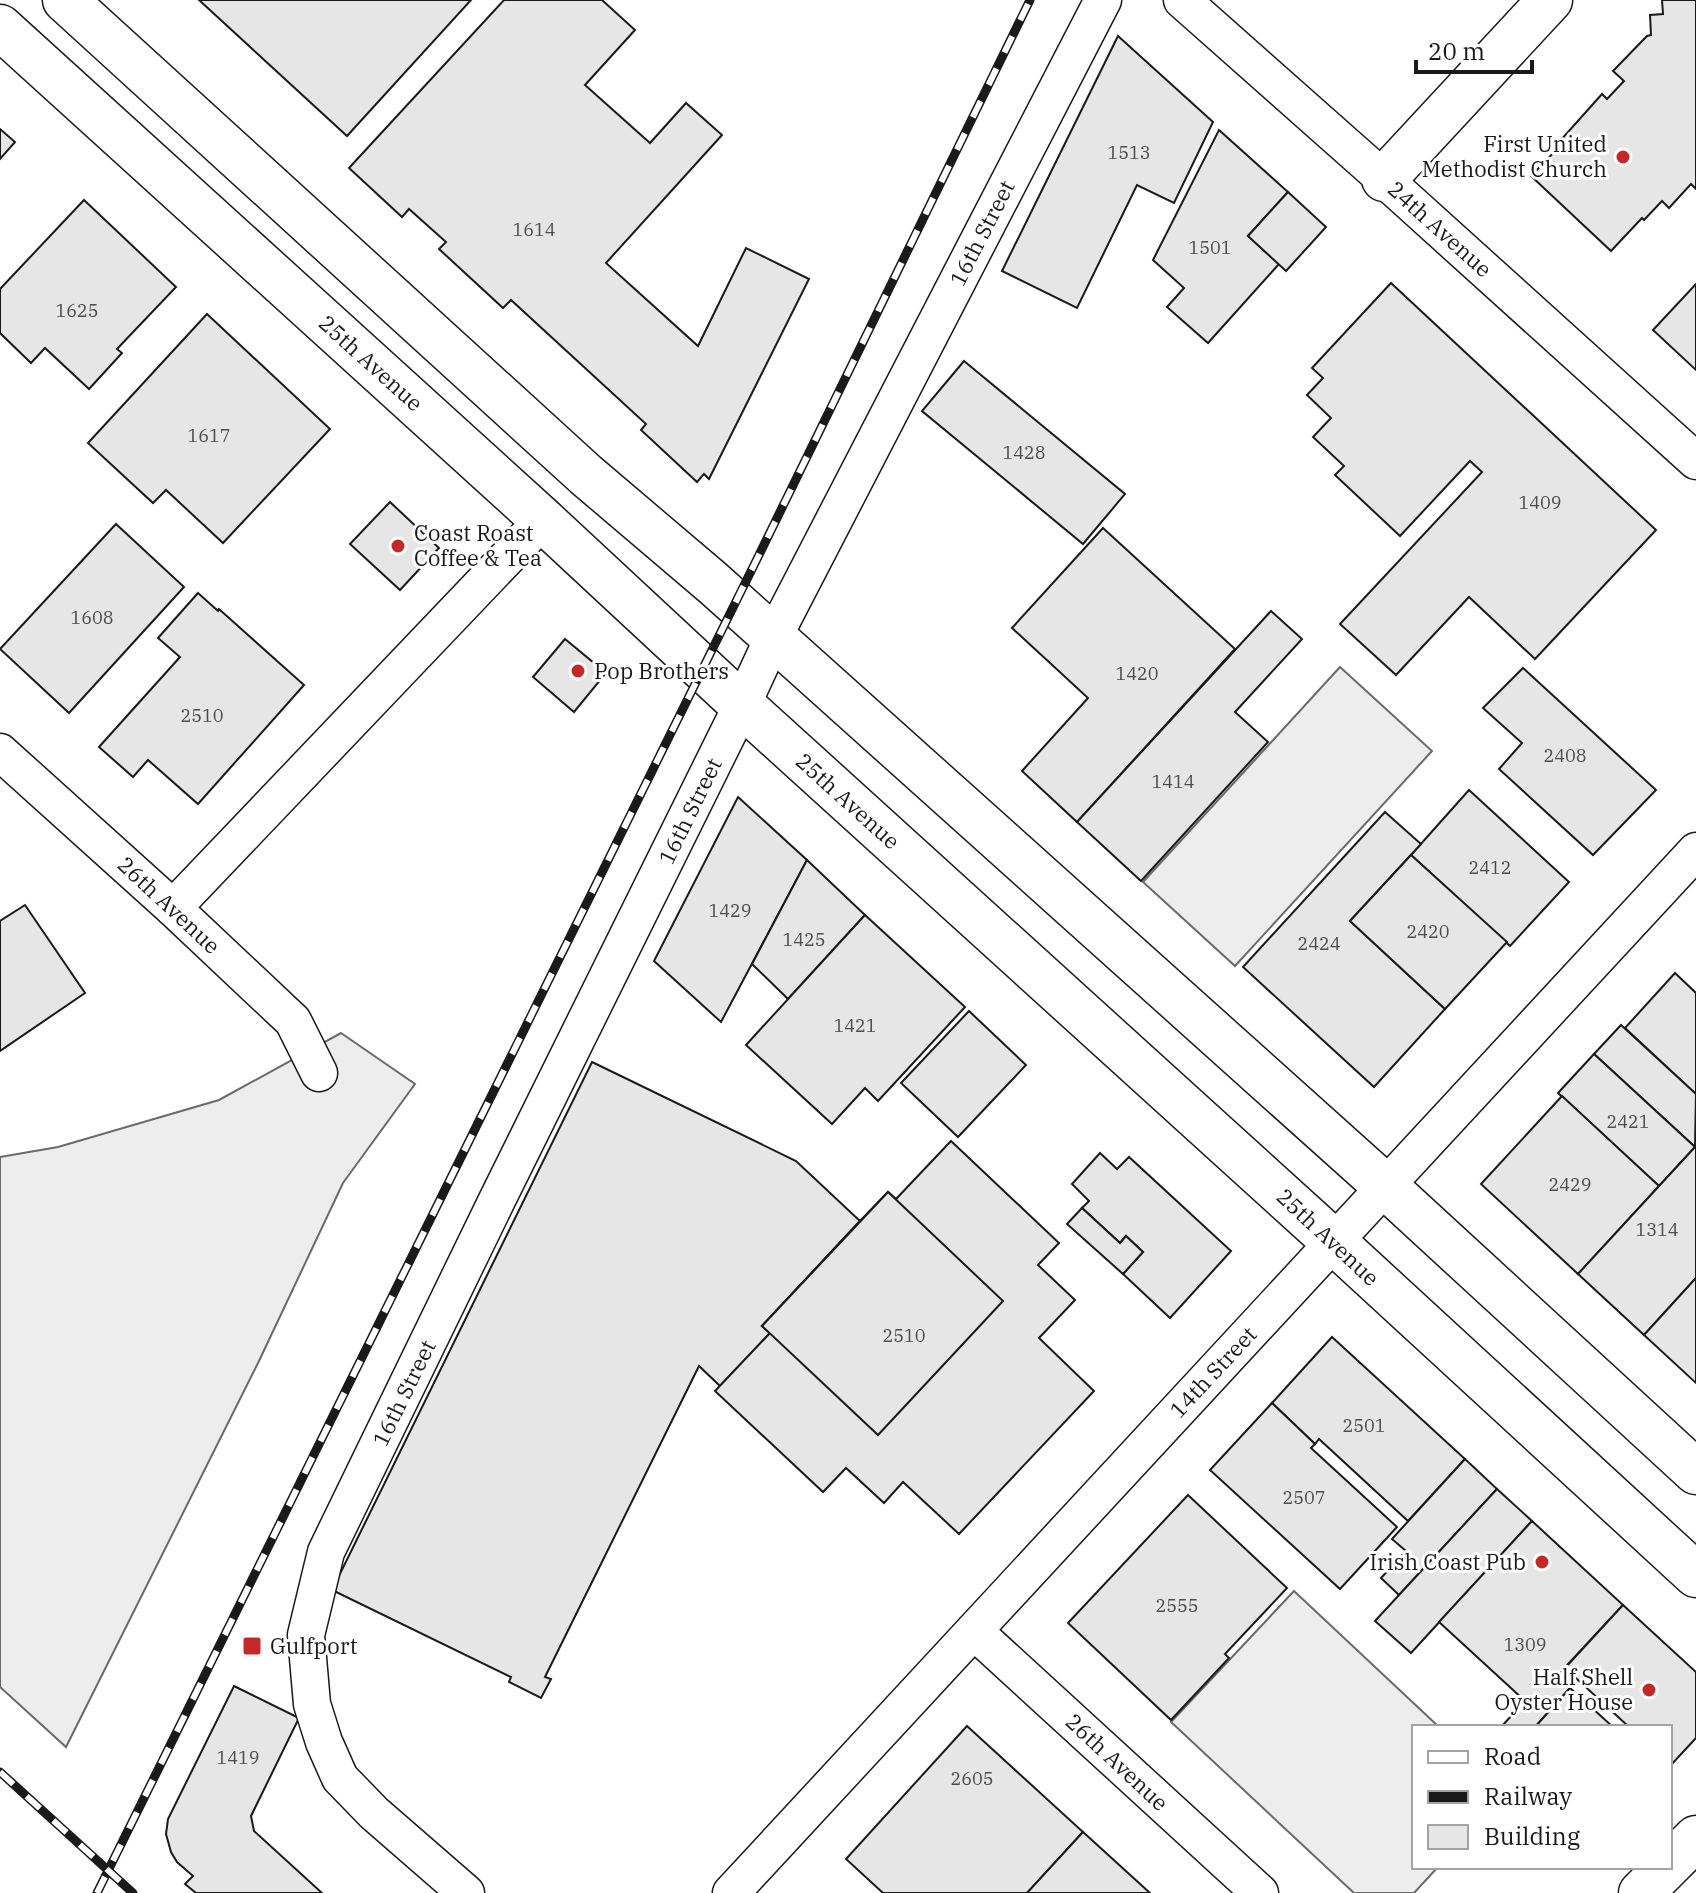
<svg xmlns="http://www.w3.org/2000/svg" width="1696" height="1893" viewBox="0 0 1696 1893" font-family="'IBM Plex Serif',serif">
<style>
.built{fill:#ededed;stroke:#6a6a6a;stroke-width:2}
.building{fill:#e6e6e6;stroke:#1a1a1a;stroke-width:2}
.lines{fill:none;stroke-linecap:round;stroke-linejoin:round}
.minor-casing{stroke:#1a1a1a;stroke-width:39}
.tertiary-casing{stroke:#1a1a1a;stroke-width:47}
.primary-casing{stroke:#1a1a1a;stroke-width:47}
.minor{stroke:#fff;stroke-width:36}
.tertiary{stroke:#fff;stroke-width:44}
.primary{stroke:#fff;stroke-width:44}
.rail-casing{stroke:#1a1a1a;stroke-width:9}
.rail{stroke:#fff;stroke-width:6;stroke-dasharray:18;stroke-linecap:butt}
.poi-dot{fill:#c62828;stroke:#fff;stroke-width:3}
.labels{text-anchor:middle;stroke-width:6;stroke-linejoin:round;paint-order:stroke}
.number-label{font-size:18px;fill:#4d4d4d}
.poi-label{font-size:22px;fill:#1a1a1a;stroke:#fff;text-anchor:end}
.street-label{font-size:22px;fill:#1a1a1a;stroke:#fff}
</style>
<rect width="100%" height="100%" fill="#fff"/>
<g class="built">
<path d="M 1340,667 L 1432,751 L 1235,966 L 1143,882 Z"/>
<path d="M 341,1033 L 415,1084 L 343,1183 L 259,1361 L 66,1747 L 0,1687 L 0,1157 L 58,1147 L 219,1100 Z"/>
<path d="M 1294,1591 L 1439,1727 L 1414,1727 L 1414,1867 L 1438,1867 L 1414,1893 L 1354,1893 L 1171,1722 Z"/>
</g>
<g class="building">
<path d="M 199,0 L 471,0 L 347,136 Z"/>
<path d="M 504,0 L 602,0 L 635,30 L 585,85 L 650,143 L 686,103 L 722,135 L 606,263 L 698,346 L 746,248 L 809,279 L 709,479 L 704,474 L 697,482 L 641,430 L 646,424 L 511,300 L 503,308 L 439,249 L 446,242 L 409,209 L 402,217 L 349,168 Z"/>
<path d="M 1662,0 L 1696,0 L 1696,189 L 1691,184 L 1669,208 L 1662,201 L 1644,220 L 1642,218 L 1611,251 L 1531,176 L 1562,144 L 1559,142 L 1602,94 L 1607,99 L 1624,81 L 1613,71 L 1647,36 L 1651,35 L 1650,15 L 1663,14 Z"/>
<path d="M 1118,36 L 1213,122 L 1174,203 L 1137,185 L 1077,308 L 1002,271 Z"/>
<path d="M 0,129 L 15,142 L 0,159 Z"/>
<path d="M 1219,130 L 1288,192 L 1248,236 L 1279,264 L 1208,343 L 1167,307 L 1184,288 L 1153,260 Z"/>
<path d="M 1288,192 L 1326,227 L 1286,271 L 1248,236 Z"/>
<path d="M 84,200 L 176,287 L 117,349 L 122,353 L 89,389 L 45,348 L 31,363 L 0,333 L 0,289 Z"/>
<path d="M 1391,283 L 1656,530 L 1535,659 L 1469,597 L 1396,675 L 1340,624 L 1482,472 L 1470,461 L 1400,536 L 1335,475 L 1344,466 L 1313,437 L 1331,418 L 1307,395 L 1323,378 L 1312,368 Z"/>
<path d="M 1696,284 L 1696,370 L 1653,330 Z"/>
<path d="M 207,314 L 330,429 L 223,543 L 166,490 L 153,503 L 88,443 Z"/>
<path d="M 964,361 L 1125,494 L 1083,544 L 922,411 Z"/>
<path d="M 390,502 L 439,548 L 400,590 L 350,544 Z"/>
<path d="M 116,524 L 184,587 L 69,713 L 0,649 Z"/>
<path d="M 1103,528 L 1235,649 L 1077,822 L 1022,771 L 1088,698 L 1012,628 Z"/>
<path d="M 198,593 L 218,611 L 219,609 L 304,685 L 198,804 L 148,760 L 133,777 L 99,747 L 180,657 L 158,638 Z"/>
<path d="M 1271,611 L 1302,639 L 1235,712 L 1268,742 L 1141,881 L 1077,822 Z"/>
<path d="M 565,639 L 606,673 L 574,712 L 533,677 Z"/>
<path d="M 1523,668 L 1656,790 L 1593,855 L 1499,769 L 1522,743 L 1483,708 Z"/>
<path d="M 1469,790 L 1569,882 L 1510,946 L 1411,855 Z"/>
<path d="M 738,797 L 807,860 L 721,1022 L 654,961 Z"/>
<path d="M 1385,812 L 1421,844 L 1350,921 L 1445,1009 L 1374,1087 L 1243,967 Z"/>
<path d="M 1411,855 L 1507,942 L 1445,1009 L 1350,921 Z"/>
<path d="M 807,860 L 865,915 L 788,999 L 752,964 Z"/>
<path d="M 25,905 L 85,993 L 0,1051 L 0,921 Z"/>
<path d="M 865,915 L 965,1007 L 878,1101 L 865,1088 L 832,1124 L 746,1045 Z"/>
<path d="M 1675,973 L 1696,993 L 1696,1094 L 1625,1028 Z"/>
<path d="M 969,1011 L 1026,1065 L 958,1137 L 901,1083 Z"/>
<path d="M 1621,1025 L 1696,1094 L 1695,1147 L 1594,1054 Z"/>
<path d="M 1594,1054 L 1695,1147 L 1659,1186 L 1558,1093 Z"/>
<path d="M 592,1062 L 796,1161 L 860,1221 L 762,1326 L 770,1333 L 720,1386 L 699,1366 L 545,1677 L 551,1679 L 541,1698 L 509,1682 L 511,1677 L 332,1590 Z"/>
<path d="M 1562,1096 L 1659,1186 L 1578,1274 L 1481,1184 Z"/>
<path d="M 951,1141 L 1059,1243 L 1038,1265 L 1075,1300 L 1039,1338 L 1094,1391 L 959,1534 L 903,1482 L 884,1503 L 846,1468 L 823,1492 L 715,1391 L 770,1333 L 762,1326 L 860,1221 L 888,1192 L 896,1199 Z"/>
<path d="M 1696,1146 L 1696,1278 L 1644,1335 L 1578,1274 Z"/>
<path d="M 1100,1153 L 1117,1169 L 1129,1157 L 1231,1251 L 1170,1318 L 1123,1274 L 1143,1252 L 1126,1236 L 1120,1243 L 1082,1208 L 1089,1201 L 1072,1184 Z"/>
<path d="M 888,1192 L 1003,1301 L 878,1435 L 762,1326 Z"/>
<path d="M 1082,1208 L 1120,1243 L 1126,1236 L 1143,1252 L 1123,1274 L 1067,1224 Z"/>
<path d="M 1696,1278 L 1696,1383 L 1644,1335 Z"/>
<path d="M 1332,1337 L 1465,1459 L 1408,1521 L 1319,1439 L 1315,1444 L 1272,1403 Z"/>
<path d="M 1272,1403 L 1315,1444 L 1311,1448 L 1397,1527 L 1340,1589 L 1210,1470 Z"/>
<path d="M 1465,1459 L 1497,1489 L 1399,1595 L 1381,1578 L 1406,1551 L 1392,1539 Z"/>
<path d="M 1497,1489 L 1532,1521 L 1411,1653 L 1375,1621 Z"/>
<path d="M 1188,1495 L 1287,1588 L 1225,1654 L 1229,1658 L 1171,1720 L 1068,1623 Z"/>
<path d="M 1532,1521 L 1623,1605 L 1557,1676 L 1570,1688 L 1535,1727 L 1501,1727 L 1525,1701 L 1439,1622 Z"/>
<path d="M 1623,1605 L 1696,1672 L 1696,1738 L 1671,1765 L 1670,1727 L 1629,1727 L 1565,1668 Z"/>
<path d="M 234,1686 L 299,1718 L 251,1816 L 254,1831 L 322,1893 L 196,1893 L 185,1884 L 193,1876 L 177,1862 L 171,1852 L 166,1834 L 168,1819 Z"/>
<path d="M 1570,1688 L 1613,1727 L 1535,1727 Z"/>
<path d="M 967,1726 L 1083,1832 L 1027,1893 L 883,1893 L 846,1859 Z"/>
<path d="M 1083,1832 L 1150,1893 L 1027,1893 Z"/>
</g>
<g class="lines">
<defs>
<g id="minor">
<path d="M 1182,0 L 1384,179 L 1696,461"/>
<path d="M 0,752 L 173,908 L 293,1021 L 319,1073"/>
<path d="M 173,908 L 543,520"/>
<path d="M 974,1631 L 1260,1893"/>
<path d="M 466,1893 L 374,1813 L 340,1778 L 324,1742 L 312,1704 L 306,1635 L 326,1552 L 497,1200 L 742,705 L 773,638 L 1103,0"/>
<path d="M 731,1893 L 1696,851"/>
</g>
<g id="tertiary">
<path d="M 1384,179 L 1550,0"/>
<path d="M 1670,1864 L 1696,1838"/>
<path d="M 1641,1893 L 1667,1867"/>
</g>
<g id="primary">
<path d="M 65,0 L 586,475 L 713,583 L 1385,1186 L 1696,1472"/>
<path d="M 0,27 L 543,520 L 742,705 L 1334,1242 L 1696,1575"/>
</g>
</defs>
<use href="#minor" class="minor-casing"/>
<use href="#tertiary" class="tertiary-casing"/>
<use href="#primary" class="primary-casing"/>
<use href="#minor" class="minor"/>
<use href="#tertiary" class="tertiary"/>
<use href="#primary" class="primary"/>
<defs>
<g id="rail">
<path d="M 0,1772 L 133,1893"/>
<path d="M 97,1893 L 758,557 L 1030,0"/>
</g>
</defs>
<use href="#rail" class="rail-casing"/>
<use href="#rail" class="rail"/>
</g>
<g class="poi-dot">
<circle cx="1623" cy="157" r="8"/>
<circle cx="398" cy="546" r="8"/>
<circle cx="578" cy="671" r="8"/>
<circle cx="1542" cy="1562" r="8"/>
<rect x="242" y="1636" width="20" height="20" rx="4"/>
<circle cx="1649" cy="1690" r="8"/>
</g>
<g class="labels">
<g class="number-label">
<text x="1129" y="159">1513</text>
<text x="534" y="236">1614</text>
<text x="1210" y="254">1501</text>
<text x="77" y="317">1625</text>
<text x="209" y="442">1617</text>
<text x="1024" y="459">1428</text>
<text x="1540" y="509">1409</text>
<text x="92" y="624">1608</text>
<text x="1137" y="680">1420</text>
<text x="202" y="722">2510</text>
<text x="1565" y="762">2408</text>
<text x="1173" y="788">1414</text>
<text x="1490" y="874">2412</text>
<text x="730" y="917">1429</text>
<text x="1428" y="938">2420</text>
<text x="804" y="946">1425</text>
<text x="1319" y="950">2424</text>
<text x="855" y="1032">1421</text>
<text x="1628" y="1128">2421</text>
<text x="1570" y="1191">2429</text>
<text x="1657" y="1236">1314</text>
<text x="904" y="1342">2510</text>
<text x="1364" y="1432">2501</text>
<text x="1304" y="1504">2507</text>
<text x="1177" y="1612">2555</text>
<text x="1525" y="1651">1309</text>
<text x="238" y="1764">1419</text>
<text x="972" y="1785">2605</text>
</g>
<g class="poi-label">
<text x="1607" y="152">First United<tspan x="1607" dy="25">Methodist Church</tspan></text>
<text x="414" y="541" text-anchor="start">Coast Roast<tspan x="414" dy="25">Coffee &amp; Tea</tspan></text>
<text x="594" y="679" text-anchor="start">Pop Brothers</text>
<text x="1526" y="1570">Irish Coast Pub</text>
<text x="270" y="1654" text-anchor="start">Gulfport</text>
<text x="1633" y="1685">Half Shell<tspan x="1633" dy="25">Oyster House</tspan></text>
</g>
<g class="street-label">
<text transform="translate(1440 229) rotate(42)" y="8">24th Avenue</text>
<text transform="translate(982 233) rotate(-63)" y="8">16th Street</text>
<text transform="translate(371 363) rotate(42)" y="8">25th Avenue</text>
<text transform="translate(848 801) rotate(42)" y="8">25th Avenue</text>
<text transform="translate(690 811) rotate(-64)" y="8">16th Street</text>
<text transform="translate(169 905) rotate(43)" y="8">26th Avenue</text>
<text transform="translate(1328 1237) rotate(43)" y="8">25th Avenue</text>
<text transform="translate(1213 1372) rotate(-47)" y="8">14th Street</text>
<text transform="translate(404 1393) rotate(-64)" y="8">16th Street</text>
<text transform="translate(1117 1762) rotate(43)" y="8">26th Avenue</text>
</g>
</g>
<rect x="1412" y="1725" width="260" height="144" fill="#ffffff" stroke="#a3a3a3" stroke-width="2"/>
<rect x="1428" y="1751" width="40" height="12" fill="#ffffff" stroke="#a3a3a3" stroke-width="2"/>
<text x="1484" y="1765" font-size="24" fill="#1a1a1a">Road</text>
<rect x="1428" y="1791" width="40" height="12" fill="#1a1a1a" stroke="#a3a3a3" stroke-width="2"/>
<text x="1484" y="1805" font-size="24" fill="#1a1a1a">Railway</text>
<rect x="1428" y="1825" width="40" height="24" fill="#e6e6e6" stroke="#a3a3a3" stroke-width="2"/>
<text x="1484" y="1845" font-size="24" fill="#1a1a1a">Building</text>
<path d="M1416 60v12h116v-12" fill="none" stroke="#1a1a1a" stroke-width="4"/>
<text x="1428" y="60" font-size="24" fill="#1a1a1a" stroke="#ffffff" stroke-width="6" paint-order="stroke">20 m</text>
</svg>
